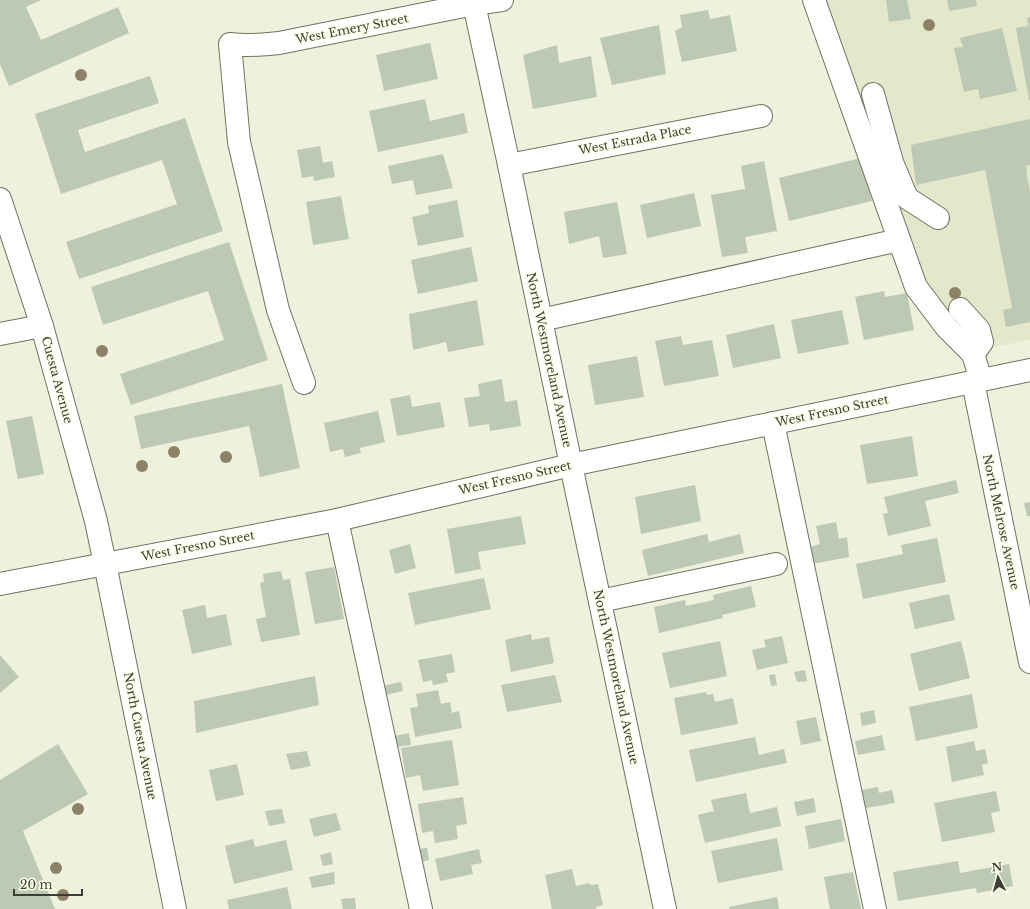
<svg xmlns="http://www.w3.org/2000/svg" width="1030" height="909" viewBox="0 0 1030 909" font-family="'Libre Baskerville',serif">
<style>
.built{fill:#e4e8cb}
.building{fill:#bdc8b5}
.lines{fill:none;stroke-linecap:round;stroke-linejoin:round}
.minor-casing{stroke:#717360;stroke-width:24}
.minor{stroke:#fff;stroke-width:22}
.tree{fill:#8d8267}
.labels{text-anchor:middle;stroke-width:4;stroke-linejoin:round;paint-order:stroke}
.street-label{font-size:12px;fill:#3d3e35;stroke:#fcfee9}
</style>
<rect width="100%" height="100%" fill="#eef1db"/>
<path class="built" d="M 818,0 L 1030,0 L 1030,340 L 972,351 L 929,289 Z"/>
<g class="building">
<path d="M 0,0 L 41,0 L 26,7 L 41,40 L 118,7 L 129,33 L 9,86 L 0,64 Z"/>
<path d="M 886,0 L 907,0 L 911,19 L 889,22 Z"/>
<path d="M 947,0 L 976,0 L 977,6 L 949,11 Z"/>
<path d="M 708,10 L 710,19 L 730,15 L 737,51 L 682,62 L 675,31 L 682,27 L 680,15 Z"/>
<path d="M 1030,17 L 1030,100 L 1029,100 L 1016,28 L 1028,26 L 1027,18 Z"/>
<path d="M 659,25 L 666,74 L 612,85 L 600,38 Z"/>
<path d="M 1002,28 L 1017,91 L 980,99 L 978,89 L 964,92 L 954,48 L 963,47 L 960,38 Z"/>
<path d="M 430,43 L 438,79 L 384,91 L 376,55 Z"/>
<path d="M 557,45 L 559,63 L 591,56 L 597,97 L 533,109 L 523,55 Z"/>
<path d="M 150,76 L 159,103 L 78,130 L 85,152 L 185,118 L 223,231 L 79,279 L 66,242 L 177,204 L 162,160 L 61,194 L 35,114 Z"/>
<path d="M 425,99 L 430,121 L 464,113 L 468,133 L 378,152 L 369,111 Z"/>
<path d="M 1030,119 L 1030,165 L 1027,166 L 1026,162 L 1027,177 L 1030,191 L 1030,322 L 1006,327 L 1003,310 L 1012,308 L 985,170 L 916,185 L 911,145 Z"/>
<path d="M 320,146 L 323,163 L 332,161 L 335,177 L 314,181 L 313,176 L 302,178 L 297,150 Z"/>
<path d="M 443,154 L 453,188 L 416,195 L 413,180 L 392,184 L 388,166 Z"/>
<path d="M 861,158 L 872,201 L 789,221 L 779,178 Z"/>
<path d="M 764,161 L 777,231 L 745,237 L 748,253 L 722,257 L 711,195 L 745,189 L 741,166 Z"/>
<path d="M 694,193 L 701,226 L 647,238 L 640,205 Z"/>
<path d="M 341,196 L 349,239 L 313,245 L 306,202 Z"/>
<path d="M 457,200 L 464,237 L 418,246 L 412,217 L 429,213 L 428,206 Z"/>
<path d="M 617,202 L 627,254 L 603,258 L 599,236 L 569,244 L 564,212 Z"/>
<path d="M 229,242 L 268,360 L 131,405 L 120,374 L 224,340 L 208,291 L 103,325 L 91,287 Z"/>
<path d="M 471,247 L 478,281 L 418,294 L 411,260 Z"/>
<path d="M 884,291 L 885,297 L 907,293 L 914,330 L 864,340 L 855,297 Z"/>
<path d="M 477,300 L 484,345 L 448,352 L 446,342 L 413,350 L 409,314 Z"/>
<path d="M 842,310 L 849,344 L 798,354 L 791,320 Z"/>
<path d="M 774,324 L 781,358 L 733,368 L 726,335 Z"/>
<path d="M 681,336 L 683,345 L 712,340 L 719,376 L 664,386 L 655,341 Z"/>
<path d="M 637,356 L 644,397 L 595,405 L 588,365 Z"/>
<path d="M 502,379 L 505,402 L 517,400 L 521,426 L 490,431 L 489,424 L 469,427 L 464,398 L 480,396 L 478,384 Z"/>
<path d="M 282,384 L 300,468 L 260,477 L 249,426 L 141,449 L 134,416 Z"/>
<path d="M 410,395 L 412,407 L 440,402 L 445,427 L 397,436 L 390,399 Z"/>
<path d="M 378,411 L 385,442 L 360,448 L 361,453 L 345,457 L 343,449 L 330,452 L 324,423 Z"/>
<path d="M 32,416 L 44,474 L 18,479 L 6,421 Z"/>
<path d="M 912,436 L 918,476 L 867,484 L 860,445 Z"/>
<path d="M 956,480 L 959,493 L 925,501 L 931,526 L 888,536 L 883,514 L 888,513 L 884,497 Z"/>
<path d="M 695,485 L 701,521 L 641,534 L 635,497 Z"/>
<path d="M 1030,502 L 1030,516 L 1027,516 L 1024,503 Z"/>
<path d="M 521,516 L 526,544 L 478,552 L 481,569 L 455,574 L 447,529 Z"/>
<path d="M 836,522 L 839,539 L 847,537 L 849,557 L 807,565 L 803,549 L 820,544 L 816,526 Z"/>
<path d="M 707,534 L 709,542 L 740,534 L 744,553 L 648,576 L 642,550 Z"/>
<path d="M 937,538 L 946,582 L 863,599 L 856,564 L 903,554 L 901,545 Z"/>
<path d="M 410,544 L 416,568 L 395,574 L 389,550 Z"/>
<path d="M 334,567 L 344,619 L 315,624 L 305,572 Z"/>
<path d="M 281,571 L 283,580 L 290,579 L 300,635 L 261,642 L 256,619 L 266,617 L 260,583 L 264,582 L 263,574 Z"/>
<path d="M 484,578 L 491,609 L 415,625 L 408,593 Z"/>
<path d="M 751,586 L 756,607 L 722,615 L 723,618 L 659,633 L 654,607 L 685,600 L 686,606 L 714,600 L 713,595 Z"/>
<path d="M 949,594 L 955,620 L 915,629 L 909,603 Z"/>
<path d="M 205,605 L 207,618 L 226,614 L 232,645 L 192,654 L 182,610 Z"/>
<path d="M 531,634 L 532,640 L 549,637 L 554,663 L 511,672 L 505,640 Z"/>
<path d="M 782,636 L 788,663 L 757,670 L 752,650 L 766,647 L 764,640 Z"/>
<path d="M 720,641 L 727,676 L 670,688 L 662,653 Z"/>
<path d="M 961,641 L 970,678 L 919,691 L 910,654 Z"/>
<path d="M 452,654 L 455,672 L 446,674 L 448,682 L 433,685 L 432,680 L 423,682 L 418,660 Z"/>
<path d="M 0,655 L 19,677 L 0,693 Z"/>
<path d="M 805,670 L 807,681 L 797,682 L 794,672 Z"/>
<path d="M 775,674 L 777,685 L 771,686 L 769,675 Z"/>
<path d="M 555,675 L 562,702 L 507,712 L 501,685 Z"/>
<path d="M 315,676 L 319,705 L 196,733 L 194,701 Z"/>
<path d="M 401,682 L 403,691 L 385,695 L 383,686 Z"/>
<path d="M 438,690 L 441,704 L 450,702 L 452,713 L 459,711 L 462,728 L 415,737 L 410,708 L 418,707 L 416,694 Z"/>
<path d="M 706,692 L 707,695 L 713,694 L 715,702 L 733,698 L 738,724 L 681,735 L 674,698 Z"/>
<path d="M 972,694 L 978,728 L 916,741 L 909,707 Z"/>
<path d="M 874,710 L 876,723 L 862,726 L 860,713 Z"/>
<path d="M 816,717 L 821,741 L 801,745 L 796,721 Z"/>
<path d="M 409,733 L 411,745 L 396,747 L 394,736 Z"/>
<path d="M 882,735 L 885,750 L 858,755 L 855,741 Z"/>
<path d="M 755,737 L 759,755 L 784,749 L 787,763 L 696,782 L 689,750 Z"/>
<path d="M 452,740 L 459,785 L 423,791 L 420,775 L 406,778 L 401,748 Z"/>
<path d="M 974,741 L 976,751 L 985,749 L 988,763 L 982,765 L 984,775 L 952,782 L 946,747 Z"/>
<path d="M 58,744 L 88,794 L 23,831 L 55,909 L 0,909 L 0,780 Z"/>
<path d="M 307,751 L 311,766 L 291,770 L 286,754 Z"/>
<path d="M 237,764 L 244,795 L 216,801 L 209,770 Z"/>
<path d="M 878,787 L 879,793 L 892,790 L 895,803 L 866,808 L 862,790 Z"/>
<path d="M 996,791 L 1000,811 L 991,813 L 995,832 L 942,842 L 934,803 Z"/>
<path d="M 746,793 L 750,813 L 777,807 L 781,826 L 705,843 L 698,815 L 714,811 L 711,800 Z"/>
<path d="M 463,797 L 467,824 L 456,826 L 458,839 L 435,843 L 433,831 L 422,833 L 418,804 Z"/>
<path d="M 814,798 L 816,812 L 797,816 L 794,802 Z"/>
<path d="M 282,809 L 285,823 L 269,826 L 265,811 Z"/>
<path d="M 336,813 L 341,830 L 314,837 L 309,819 Z"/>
<path d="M 841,819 L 845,841 L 809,849 L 805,826 Z"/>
<path d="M 777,838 L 783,870 L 718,883 L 711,851 Z"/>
<path d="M 253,839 L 255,847 L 286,840 L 293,870 L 234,884 L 225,846 Z"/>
<path d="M 427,848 L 429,860 L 420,862 L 418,849 Z"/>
<path d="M 479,849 L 482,863 L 471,865 L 473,874 L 440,881 L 435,859 Z"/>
<path d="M 331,852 L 333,864 L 323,866 L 320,855 Z"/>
<path d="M 958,861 L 960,873 L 1009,864 L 1013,886 L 977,893 L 976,888 L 898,901 L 893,872 Z"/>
<path d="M 572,869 L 576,886 L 589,883 L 591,885 L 598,884 L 603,905 L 596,907 L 596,909 L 552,909 L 545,875 Z"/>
<path d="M 334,872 L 335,884 L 312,888 L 309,877 Z"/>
<path d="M 853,872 L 861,909 L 830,909 L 824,877 Z"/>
<path d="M 287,887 L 292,909 L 229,909 L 227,900 Z"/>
<path d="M 777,897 L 779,909 L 729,909 L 729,907 Z"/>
<path d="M 355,898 L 356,909 L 343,909 L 341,899 Z"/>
</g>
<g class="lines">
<defs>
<g id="minor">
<path d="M 472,0 L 474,4 L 509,165 L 571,465 L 665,909"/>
<path d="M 814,0 L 916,287 L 947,328 L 973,354 L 981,380"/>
<path d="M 873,94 L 892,162 L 907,198 L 938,218"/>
<path d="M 509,165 L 761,116"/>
<path d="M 0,199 L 42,326 L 96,521 L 105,564 L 175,909"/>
<path d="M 960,309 L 979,330 L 982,342 L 973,354"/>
<path d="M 541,320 L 899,240"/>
<path d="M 0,334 L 42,326"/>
<path d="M 973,382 L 1030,662"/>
<path d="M 304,383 L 278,310 L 239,142 L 230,44 C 246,46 262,45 279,43 L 474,4 L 502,0"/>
<path d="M 773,423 L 875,909"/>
<path d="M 337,520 L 421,909"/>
<path d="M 0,584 L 337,520 L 571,465 L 1030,370"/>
<path d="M 600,601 L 776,564"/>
</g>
</defs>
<use href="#minor" class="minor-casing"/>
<use href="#minor" class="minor"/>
</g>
<g class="tree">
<circle cx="929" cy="25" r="6"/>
<circle cx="81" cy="75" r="6"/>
<circle cx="955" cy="293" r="6"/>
<circle cx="102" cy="351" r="6"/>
<circle cx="174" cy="452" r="6"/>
<circle cx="226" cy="457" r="6"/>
<circle cx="142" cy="466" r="6"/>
<circle cx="78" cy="809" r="6"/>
<circle cx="56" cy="868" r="6"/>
<circle cx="63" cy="895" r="6"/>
</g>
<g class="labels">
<g class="street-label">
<text transform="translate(352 29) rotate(-11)" y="4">West Emery Street</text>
<text transform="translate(635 140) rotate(-11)" y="4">West Estrada Place</text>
<text transform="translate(549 360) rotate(78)" y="4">North Westmoreland Avenue</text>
<text transform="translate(57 380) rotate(75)" y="4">Cuesta Avenue</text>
<text transform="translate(832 411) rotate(-12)" y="4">West Fresno Street</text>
<text transform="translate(515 478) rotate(-13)" y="4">West Fresno Street</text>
<text transform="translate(1001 522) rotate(78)" y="4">North Melrose Avenue</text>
<text transform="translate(198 546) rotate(-11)" y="4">West Fresno Street</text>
<text transform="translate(616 677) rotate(78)" y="4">North Westmoreland Avenue</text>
<text transform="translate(140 736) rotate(79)" y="4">North Cuesta Avenue</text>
</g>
</g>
<g transform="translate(998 877) rotate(354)" stroke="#fcfee9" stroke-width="3" paint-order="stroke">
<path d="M0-3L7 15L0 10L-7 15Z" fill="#3d3e35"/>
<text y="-6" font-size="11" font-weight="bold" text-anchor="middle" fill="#3d3e35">N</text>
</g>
<path d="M14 889v6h68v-6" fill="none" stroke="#3d3e35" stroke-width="2"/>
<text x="20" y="889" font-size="12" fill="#3d3e35" stroke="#fcfee9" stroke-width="3" paint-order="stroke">20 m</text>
</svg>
